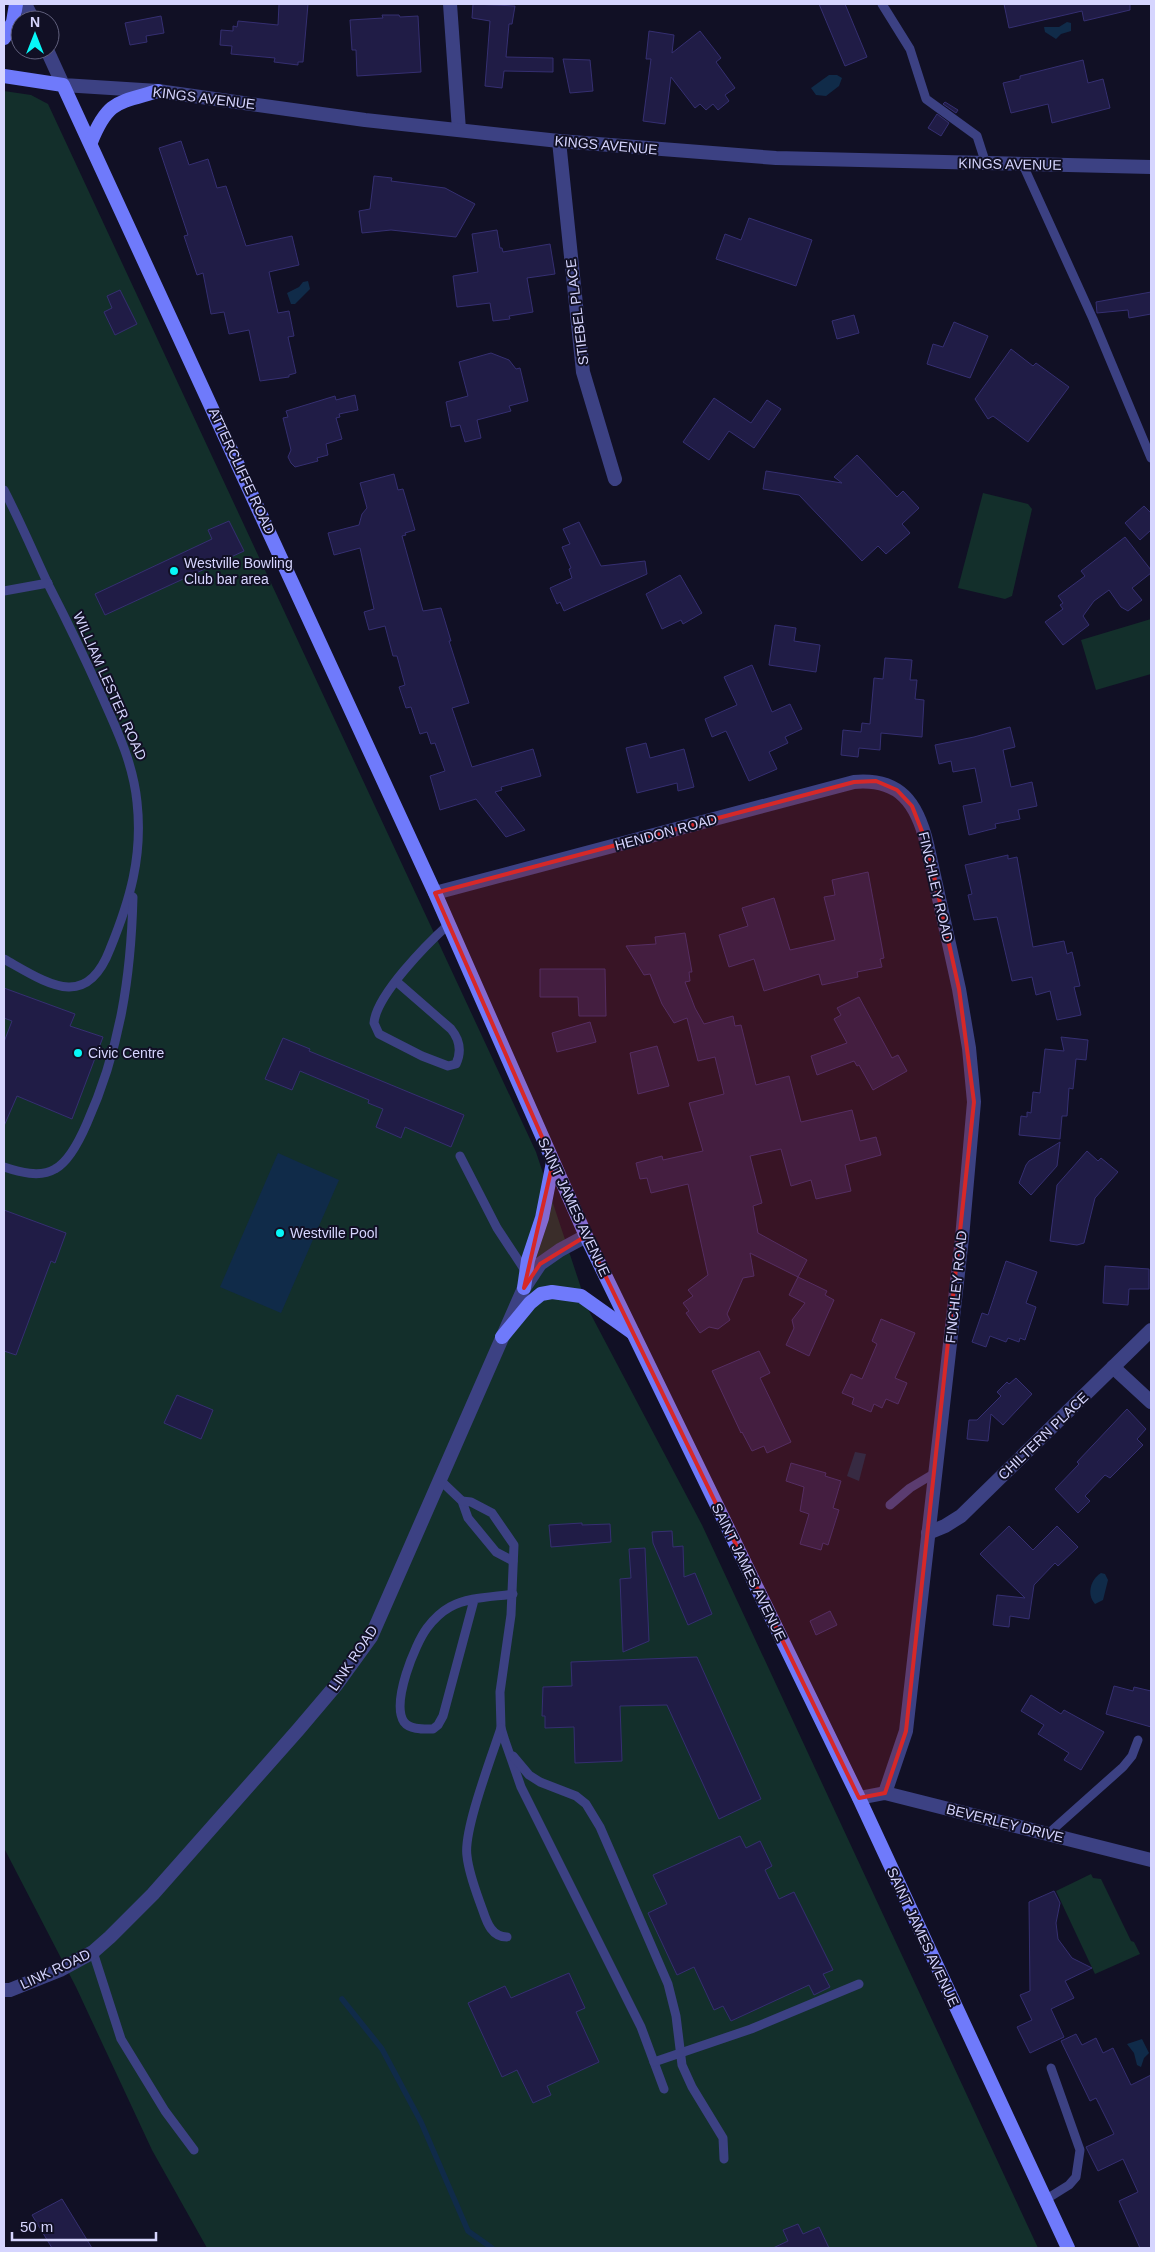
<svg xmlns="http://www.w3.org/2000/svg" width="1155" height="2252" viewBox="0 0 1155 2252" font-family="Helvetica,sans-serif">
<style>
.green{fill:#132f2b}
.water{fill:#102b49}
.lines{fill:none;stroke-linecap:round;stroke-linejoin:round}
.stream{stroke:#102b49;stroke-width:5.5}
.building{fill:#201c46;stroke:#352f71}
.service{stroke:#3c4183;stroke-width:9}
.minor{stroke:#3c4183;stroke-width:14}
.tertiary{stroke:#3c4183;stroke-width:14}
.secondary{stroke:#6f7afb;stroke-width:14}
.marked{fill:#d62828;fill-opacity:0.2;stroke:#d62828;stroke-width:4;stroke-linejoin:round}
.poi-dot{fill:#07f8f8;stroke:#111025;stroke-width:2}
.labels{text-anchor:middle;stroke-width:4;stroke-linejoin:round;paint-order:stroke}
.street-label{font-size:14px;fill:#d6d5fe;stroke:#111025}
.poi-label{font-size:14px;fill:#d6d5fe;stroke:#111025;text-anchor:start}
</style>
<rect width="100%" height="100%" fill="#111025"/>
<g class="green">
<path d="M 4,91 L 31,95 L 48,104 L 536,1152 L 588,1309 L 702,1525 L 1038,2248 L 207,2248 L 152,2150 L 76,1987 L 4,1848 Z"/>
<path d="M 983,493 L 1028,504 L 1032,509 L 1012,596 L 1005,599 L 958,588 Z"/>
<path d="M 1151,619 L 1151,674 L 1096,690 L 1081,640 Z"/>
<path d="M 1091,1874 L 1093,1878 L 1101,1879 L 1131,1941 L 1134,1942 L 1140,1954 L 1095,1974 L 1056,1891 Z"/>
</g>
<g class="water">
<path d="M 1067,22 L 1071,23 L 1071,31 L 1061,34 L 1056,39 L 1045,32 L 1044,27 L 1059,27 Z"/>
<path d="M 829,75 L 837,75 L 842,78 L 839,86 L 826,96 L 816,95 L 811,88 Z"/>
<path d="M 308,281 L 310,289 L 295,304 L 291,304 L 287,293 L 299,287 L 303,282 Z"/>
<path d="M 278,1153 L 339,1180 L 281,1313 L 220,1287 Z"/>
<path d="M 855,1452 L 866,1454 L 859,1481 L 847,1476 Z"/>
<path d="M 1101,1573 L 1105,1574 L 1108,1580 L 1103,1600 L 1095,1604 C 1086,1594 1091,1579 1101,1573 Z"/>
<path d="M 1142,2039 L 1149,2053 L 1144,2058 L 1141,2067 L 1137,2065 L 1134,2053 L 1127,2044 Z"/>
</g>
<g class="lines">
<path class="stream" d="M 342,1999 L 382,2049 L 421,2122 L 468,2231 L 492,2248"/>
</g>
<g class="building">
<path d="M 279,4 L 308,4 L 303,62 L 298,62 L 298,65 L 274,62 L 275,58 L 231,54 L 232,46 L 220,45 L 221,30 L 233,31 L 233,26 L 237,27 L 238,21 L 278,25 Z"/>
<path d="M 473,4 L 515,6 L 512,24 L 509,24 L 506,57 L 553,58 L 553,72 L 504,71 L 502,88 L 485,86 L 490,21 L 472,18 Z"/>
<path d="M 819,4 L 845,4 L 867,57 L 845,66 Z"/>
<path d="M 1004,4 L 1130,4 L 1130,10 L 1084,21 L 1082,11 L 1009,28 Z"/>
<path d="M 382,15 L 399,15 L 400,17 L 418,16 L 421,72 L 357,76 L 356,50 L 352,50 L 350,20 L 383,18 Z"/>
<path d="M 161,16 L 164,33 L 146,36 L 147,42 L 130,45 L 125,23 Z"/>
<path d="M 649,31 L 674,35 L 672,53 L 700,31 L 721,58 L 716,62 L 735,88 L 725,95 L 729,101 L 718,110 L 713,104 L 706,110 L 700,104 L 695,108 L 671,77 L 665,124 L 643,121 L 651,59 L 646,59 Z"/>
<path d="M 563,59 L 590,60 L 593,91 L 570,93 Z"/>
<path d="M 1083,60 L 1088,83 L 1103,79 L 1110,108 L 1052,123 L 1048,104 L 1011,113 L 1003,83 L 1020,79 L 1020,76 Z"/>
<path d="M 945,102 L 958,110 L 956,113 L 943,104 Z"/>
<path d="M 937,114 L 949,123 L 941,136 L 928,128 Z"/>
<path d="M 181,141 L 189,165 L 208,159 L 217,188 L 226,186 L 246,246 L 292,236 L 299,265 L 269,272 L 278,313 L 289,311 L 294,336 L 288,337 L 296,373 L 289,375 L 289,377 L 260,381 L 249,330 L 229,334 L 224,312 L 211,314 L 203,273 L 197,275 L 184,236 L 188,235 L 159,148 Z"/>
<path d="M 374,176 L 392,178 L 391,181 L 445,188 L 475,204 L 456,237 L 391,230 L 362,233 L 359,211 L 370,209 Z"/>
<path d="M 749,218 L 812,240 L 796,286 L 716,259 L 725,234 L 741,240 Z"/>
<path d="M 497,230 L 500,248 L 502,248 L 503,252 L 550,244 L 555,274 L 527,278 L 533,312 L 509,316 L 510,319 L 493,321 L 490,303 L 457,307 L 453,276 L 478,272 L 472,234 Z"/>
<path d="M 120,290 L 137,324 L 115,335 L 104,312 L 112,308 L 107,296 Z"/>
<path d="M 1151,292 L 1151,314 L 1129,318 L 1128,310 L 1097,313 L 1096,302 Z"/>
<path d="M 854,315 L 859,333 L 837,339 L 832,321 Z"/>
<path d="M 954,322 L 988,336 L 970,378 L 927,364 L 933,344 L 943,347 Z"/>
<path d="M 1011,349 L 1033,366 L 1036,363 L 1069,387 L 1028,442 L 993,416 L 988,419 L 975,399 Z"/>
<path d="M 491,353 L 509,360 L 516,369 L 520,368 L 528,401 L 509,406 L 511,411 L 477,420 L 481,438 L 465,442 L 460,425 L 451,427 L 446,402 L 468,396 L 459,362 Z"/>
<path d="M 355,395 L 358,410 L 339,414 L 340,417 L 336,418 L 342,439 L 326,444 L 328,455 L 317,458 L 318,461 L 295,467 L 291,463 L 288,457 L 291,450 L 283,418 L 288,417 L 286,411 L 335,396 L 336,400 Z"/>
<path d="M 714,398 L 751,423 L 767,400 L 781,409 L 754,448 L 729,431 L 709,460 L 683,442 Z"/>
<path d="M 857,455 L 897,497 L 903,491 L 919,508 L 902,524 L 910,533 L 886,554 L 878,546 L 862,561 L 799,495 L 763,489 L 766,471 L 842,483 L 834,477 Z"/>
<path d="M 394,474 L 398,490 L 403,489 L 415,530 L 405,533 L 406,535 L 402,536 L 423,611 L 441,608 L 451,641 L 449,641 L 469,703 L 452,708 L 472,767 L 533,749 L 541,776 L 501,787 L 502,790 L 495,792 L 525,830 L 506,837 L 476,799 L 440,810 L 430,776 L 445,771 L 435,743 L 431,744 L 427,732 L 420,734 L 411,707 L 406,708 L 399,687 L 405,685 L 397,656 L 393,656 L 385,626 L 369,630 L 364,612 L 374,609 L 360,548 L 334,555 L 328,533 L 359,525 L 362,514 L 367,508 L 360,483 Z"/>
<path d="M 1144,506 L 1151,513 L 1151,530 L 1140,540 L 1125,523 Z"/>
<path d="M 229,521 L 244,551 L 105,615 L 95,594 L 212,539 L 208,530 Z"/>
<path d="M 579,522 L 601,566 L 645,561 L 647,574 L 564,611 L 560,602 L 557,604 L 550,588 L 572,578 L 569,569 L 571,568 L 562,547 L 570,544 L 563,529 Z"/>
<path d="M 1125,537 L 1151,570 L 1151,573 L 1132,588 L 1142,600 L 1128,611 L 1121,607 L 1109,590 L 1094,601 L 1083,616 L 1089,625 L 1063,645 L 1045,622 L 1063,609 L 1060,605 L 1063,603 L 1058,596 L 1085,576 L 1081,571 Z"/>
<path d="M 680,575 L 702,613 L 683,624 L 681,620 L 662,629 L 646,594 Z"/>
<path d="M 775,625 L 796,628 L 794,641 L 820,645 L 816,672 L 769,665 Z"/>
<path d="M 885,658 L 912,660 L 910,680 L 917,680 L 915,699 L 924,700 L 922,737 L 881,733 L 880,750 L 859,748 L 858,757 L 841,755 L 843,730 L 861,732 L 862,723 L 870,724 L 874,678 L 883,679 Z"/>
<path d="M 752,665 L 772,712 L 790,704 L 802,729 L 785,737 L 788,743 L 769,752 L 777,769 L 749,781 L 726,731 L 712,737 L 705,719 L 737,705 L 724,677 Z"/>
<path d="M 1010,727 L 1015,747 L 1003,750 L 1011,787 L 1032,782 L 1037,806 L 1018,810 L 1020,819 L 995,824 L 996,828 L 969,835 L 963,806 L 982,802 L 975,768 L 953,772 L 951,761 L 939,764 L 935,745 L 974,737 Z"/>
<path d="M 646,743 L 650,758 L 684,749 L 694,787 L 678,791 L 677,783 L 637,793 L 626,748 Z"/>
<path d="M 1008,855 L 1008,859 L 1017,857 L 1033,947 L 1064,941 L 1067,954 L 1072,952 L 1080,986 L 1074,987 L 1081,1015 L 1057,1020 L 1050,991 L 1036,995 L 1032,977 L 1012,981 L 997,917 L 974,920 L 968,895 L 972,894 L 965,865 Z"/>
<path d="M 868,872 L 884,958 L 880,959 L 882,967 L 857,972 L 858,977 L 822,985 L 819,974 L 764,991 L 754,959 L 729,967 L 719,935 L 748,926 L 742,908 L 774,898 L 790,950 L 835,940 L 824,897 L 835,895 L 832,880 Z"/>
<path d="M 685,933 L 692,972 L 689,972 L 690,981 L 685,982 L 695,1008 L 704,1024 L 733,1016 L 735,1026 L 741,1025 L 756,1085 L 789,1076 L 801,1122 L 852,1110 L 860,1141 L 876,1137 L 881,1155 L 845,1165 L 851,1191 L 816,1199 L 811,1180 L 791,1186 L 781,1149 L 750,1156 L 762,1203 L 753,1206 L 758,1233 L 807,1260 L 798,1277 L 750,1253 L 754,1276 L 743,1278 L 727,1314 L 730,1320 L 718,1329 L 709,1327 L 700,1333 L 686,1313 L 689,1311 L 683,1303 L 693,1296 L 688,1290 L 708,1275 L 688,1184 L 651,1193 L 647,1178 L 640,1179 L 636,1163 L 662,1156 L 663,1160 L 703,1151 L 689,1103 L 724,1094 L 715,1057 L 698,1061 L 687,1018 L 674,1023 L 662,1004 L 650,974 L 644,975 L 626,946 L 656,944 L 655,937 Z"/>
<path d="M 540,969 L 605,969 L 606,1016 L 579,1016 L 578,997 L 540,997 Z"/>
<path d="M 4,988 L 75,1014 L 70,1026 L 103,1037 L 72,1119 L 17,1096 L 4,1126 L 4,1042 L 12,1021 L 4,1018 Z"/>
<path d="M 859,997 L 892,1058 L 898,1055 L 907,1071 L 873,1090 L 859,1065 L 857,1066 L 854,1061 L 817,1075 L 811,1056 L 847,1043 L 834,1019 L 841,1015 L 837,1008 Z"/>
<path d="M 590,1022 L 596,1042 L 557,1052 L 552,1033 Z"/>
<path d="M 1061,1037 L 1088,1040 L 1086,1060 L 1076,1059 L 1073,1089 L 1069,1088 L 1067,1116 L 1062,1116 L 1060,1139 L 1019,1135 L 1021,1116 L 1027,1117 L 1027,1112 L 1031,1113 L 1033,1092 L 1040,1093 L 1045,1049 L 1064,1051 Z"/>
<path d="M 283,1038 L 310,1049 L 309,1051 L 464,1115 L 451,1147 L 405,1127 L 401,1138 L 376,1127 L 383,1109 L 368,1103 L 369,1100 L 300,1071 L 292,1090 L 265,1079 Z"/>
<path d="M 657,1046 L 669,1086 L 638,1094 L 630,1053 Z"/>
<path d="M 1060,1142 L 1057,1166 L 1031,1195 L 1019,1183 L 1026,1165 L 1029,1161 Z"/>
<path d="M 1087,1151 L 1098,1161 L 1101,1158 L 1118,1172 L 1095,1198 L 1084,1243 L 1077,1245 L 1050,1241 L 1057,1185 Z"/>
<path d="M 4,1210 L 66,1233 L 55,1263 L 51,1261 L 16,1355 L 4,1351 Z"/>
<path d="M 1006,1261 L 1037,1272 L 1026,1303 L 1036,1307 L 1025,1340 L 1020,1338 L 1019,1342 L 1008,1338 L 1006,1342 L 990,1336 L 986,1347 L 972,1342 L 982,1313 L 988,1315 Z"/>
<path d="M 1105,1266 L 1149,1269 L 1149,1289 L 1129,1289 L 1128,1305 L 1103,1303 Z"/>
<path d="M 798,1277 L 827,1291 L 825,1295 L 834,1300 L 809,1356 L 786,1345 L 794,1328 L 792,1320 L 805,1303 L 789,1295 Z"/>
<path d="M 881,1319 L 915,1333 L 895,1378 L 907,1383 L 898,1404 L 886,1399 L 882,1408 L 874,1404 L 871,1412 L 852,1404 L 854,1398 L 842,1393 L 851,1374 L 862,1379 L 877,1344 L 872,1341 Z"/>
<path d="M 759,1351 L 770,1373 L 760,1378 L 791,1442 L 767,1453 L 764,1446 L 752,1451 L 742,1432 L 741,1433 L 712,1371 Z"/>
<path d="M 1016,1378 L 1032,1394 L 1003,1425 L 991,1414 L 988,1441 L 967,1439 L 969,1420 L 977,1420 L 1001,1396 L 997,1392 L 1007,1382 L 1009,1384 Z"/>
<path d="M 177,1395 L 213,1410 L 201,1439 L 164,1423 Z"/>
<path d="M 1127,1409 L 1146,1429 L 1137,1439 L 1143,1445 L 1110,1478 L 1105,1475 L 1085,1496 L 1090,1501 L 1078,1513 L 1055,1489 L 1079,1464 L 1077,1462 Z"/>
<path d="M 791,1463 L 826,1473 L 825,1476 L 841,1481 L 833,1508 L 839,1510 L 828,1545 L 823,1543 L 821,1550 L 800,1544 L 809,1514 L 800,1511 L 804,1487 L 786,1481 Z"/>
<path d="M 582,1523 L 582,1525 L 610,1524 L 611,1542 L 551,1547 L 549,1525 Z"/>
<path d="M 1009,1526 L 1033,1550 L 1057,1526 L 1078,1547 L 1058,1566 L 1055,1563 L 1034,1585 L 1029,1619 L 1010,1616 L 1009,1627 L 993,1625 L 997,1595 L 1025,1598 L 980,1554 Z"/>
<path d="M 672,1531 L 673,1547 L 683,1546 L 684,1577 L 695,1573 L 712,1614 L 688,1625 L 653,1543 L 652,1532 Z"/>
<path d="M 645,1548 L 649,1641 L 623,1652 L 620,1579 L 631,1578 L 629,1549 Z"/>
<path d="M 830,1611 L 837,1625 L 816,1635 L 810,1621 Z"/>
<path d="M 697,1657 L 761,1799 L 719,1819 L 667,1705 L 620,1706 L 622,1761 L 575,1763 L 574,1727 L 545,1728 L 545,1716 L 542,1716 L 543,1687 L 572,1686 L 571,1662 Z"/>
<path d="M 1114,1686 L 1133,1691 L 1134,1687 L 1151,1691 L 1151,1727 L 1106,1714 Z"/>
<path d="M 1031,1695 L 1061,1714 L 1064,1710 L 1104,1732 L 1081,1770 L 1064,1760 L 1069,1753 L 1038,1734 L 1044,1725 L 1021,1711 Z"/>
<path d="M 740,1836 L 746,1848 L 760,1841 L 772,1866 L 765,1870 L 779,1899 L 794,1892 L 833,1970 L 823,1974 L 830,1987 L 814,1995 L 809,1985 L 731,2021 L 723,2006 L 714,2010 L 694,1967 L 677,1975 L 648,1913 L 667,1904 L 653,1875 Z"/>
<path d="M 1054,1891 L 1060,1903 L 1056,1923 L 1058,1939 L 1072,1958 L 1092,1968 L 1065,1981 L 1074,1998 L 1051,2009 L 1064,2037 L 1030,2053 L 1017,2027 L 1032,2020 L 1020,1995 L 1030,1991 L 1029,1902 Z"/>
<path d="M 569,1973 L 585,2008 L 576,2012 L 599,2062 L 547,2086 L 551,2095 L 533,2103 L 517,2070 L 502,2077 L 468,2003 L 505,1986 L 511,1998 Z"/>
<path d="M 1076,2034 L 1082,2045 L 1096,2038 L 1103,2053 L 1113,2048 L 1131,2085 L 1151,2075 L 1151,2248 L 1140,2248 L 1119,2201 L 1138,2192 L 1123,2159 L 1098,2171 L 1086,2147 L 1114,2134 L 1096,2098 L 1090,2101 L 1061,2041 Z"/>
<path d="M 62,2199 L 92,2248 L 52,2248 L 32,2215 Z"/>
<path d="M 798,2224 L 803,2234 L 819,2227 L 829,2248 L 773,2248 L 788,2241 L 783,2230 Z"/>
</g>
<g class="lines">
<g class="service">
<path d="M 882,4 L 910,49 L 926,99 L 977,136 L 986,164"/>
<path d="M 1023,165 L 1093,319 L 1151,458"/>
<path d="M 4,490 C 20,521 34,554 49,586 C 67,621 84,656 100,692 C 116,728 133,762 137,802 C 143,856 130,900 110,949 C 86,1012 47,983 4,959"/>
<path d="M 4,591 L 48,583"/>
<path d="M 397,982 L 451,1029 C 460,1040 462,1051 456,1064 L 448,1066 L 422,1056 L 379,1034 L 374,1023 C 376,995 428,943 449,924"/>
<path d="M 460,1156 L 497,1228 L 526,1272"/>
<path d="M 4,1167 C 19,1172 40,1178 55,1169 C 70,1161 81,1137 87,1123 C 120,1049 131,977 133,897"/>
<path d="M 440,1480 L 462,1501 L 468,1518 L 496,1552 L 513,1561"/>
<path d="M 462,1501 L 471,1502 L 492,1513 L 514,1545 L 511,1615 L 500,1692 L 501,1728 L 505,1741 L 521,1787 L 641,2027 L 664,2089"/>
<path d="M 890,1505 L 910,1488 L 935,1473"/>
<path d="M 474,1600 L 443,1716 L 438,1725 L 433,1729 C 424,1729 410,1730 404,1722 C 391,1703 415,1644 427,1628 C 433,1620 441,1612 450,1607 C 468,1597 493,1597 513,1594"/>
<path d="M 501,1728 C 492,1756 463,1831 467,1856 C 469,1875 477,1894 483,1911 C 487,1923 492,1937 507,1937"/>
<path d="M 513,1756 L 529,1775 L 540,1782 L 576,1796 L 586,1804 L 600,1827 L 668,1984 L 676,2016 L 682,2065 L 692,2087 L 723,2138 L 724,2159"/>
<path d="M 1049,1833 L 1123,1767 L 1132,1756 L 1138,1740"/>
<path d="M 93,1952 L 121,2039 L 165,2111 L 194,2150"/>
<path d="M 654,2062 L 751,2029 L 859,1984"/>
<path d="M 1045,2200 L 1069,2185 L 1076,2177 L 1080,2150 L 1051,2068"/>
</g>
<g class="minor">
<path d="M 450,4 L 459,130"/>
<path d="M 559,141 L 583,372 L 615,479"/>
<path d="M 435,893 L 854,782 C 900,778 917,803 927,844 L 959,989 L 969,1048 L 974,1102 L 962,1238 L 906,1731 L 885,1793"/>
<path d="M 1113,1367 L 1151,1402"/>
<path d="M 928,1533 L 945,1526 L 961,1516 L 1151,1330"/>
<path d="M 859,1798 L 885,1793 L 1151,1860"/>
<path d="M 4,1990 L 10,1990 L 60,1970 L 93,1952 L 110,1937 L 153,1894 L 298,1730 L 337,1684 L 371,1637 L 524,1288 L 540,1264 L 560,1250 L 586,1236"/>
</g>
<g class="tertiary">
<path d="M 25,4 L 33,20"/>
<path d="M 47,50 L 63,85 L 158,91 L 365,120 L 559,141 L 776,158 L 1151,167"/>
</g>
<g class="secondary">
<path d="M 4,38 L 13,22 L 16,4"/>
<path d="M 4,76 L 63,85 L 435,893 L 586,1236 L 859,1798 L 1068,2248"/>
<path d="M 91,142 C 108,100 118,103 158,91"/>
<path d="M 524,1288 L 528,1260 L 542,1218 L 553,1162"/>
<path d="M 502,1337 L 530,1303 L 541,1294 L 552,1292 L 581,1296 L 633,1333"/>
</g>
</g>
<path class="marked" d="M 876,781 L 897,790 L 912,806 L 927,844 L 959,989 L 974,1102 L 906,1731 L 885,1793 L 859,1798 L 586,1236 L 540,1264 L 524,1288 L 553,1162 L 435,893 L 854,782 Z"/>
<g class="poi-dot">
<circle cx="174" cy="571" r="5"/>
<circle cx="78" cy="1053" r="5"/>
<circle cx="280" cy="1233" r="5"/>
</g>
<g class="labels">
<g class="street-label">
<text transform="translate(204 98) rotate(7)" y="5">KINGS AVENUE</text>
<text transform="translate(606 145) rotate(5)" y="5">KINGS AVENUE</text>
<text transform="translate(1010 164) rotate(1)" y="5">KINGS AVENUE</text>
<text transform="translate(577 312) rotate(-97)" y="5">STIEBEL PLACE</text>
<text transform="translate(242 471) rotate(65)" y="5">ATTERCLIFFE ROAD</text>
<text transform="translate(110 686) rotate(66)" y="5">WILLIAM LESTER ROAD</text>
<text transform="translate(666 832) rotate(-15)" y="5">HENDON ROAD</text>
<text transform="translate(936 887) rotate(77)" y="5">FINCHLEY ROAD</text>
<text transform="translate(574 1207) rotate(65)" y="5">SAINT JAMES AVENUE</text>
<text transform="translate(956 1287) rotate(-84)" y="5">FINCHLEY ROAD</text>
<text transform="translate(1043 1436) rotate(-44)" y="5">CHILTERN PLACE</text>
<text transform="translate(749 1572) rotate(64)" y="5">SAINT JAMES AVENUE</text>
<text transform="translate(353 1658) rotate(-56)" y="5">LINK ROAD</text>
<text transform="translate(1005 1823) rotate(14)" y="5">BEVERLEY DRIVE</text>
<text transform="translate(923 1937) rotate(65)" y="5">SAINT JAMES AVENUE</text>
<text transform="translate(55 1969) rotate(-25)" y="5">LINK ROAD</text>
</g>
<g class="poi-label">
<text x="184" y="568">Westville Bowling<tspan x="184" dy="16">Club bar area</tspan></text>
<text x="88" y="1058">Civic Centre</text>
<text x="290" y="1238">Westville Pool</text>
</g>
</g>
<rect width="1155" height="2252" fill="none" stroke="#d6d5fe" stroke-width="10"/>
<g transform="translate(35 35)"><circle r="24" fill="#111025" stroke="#605f7c"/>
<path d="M0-4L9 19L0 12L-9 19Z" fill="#07f8f8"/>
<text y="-8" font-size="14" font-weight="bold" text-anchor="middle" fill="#d6d5fe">N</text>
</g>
<path d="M12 2232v8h144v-8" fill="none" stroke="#d6d5fe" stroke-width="2.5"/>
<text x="20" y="2232" font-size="15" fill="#d6d5fe" stroke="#111025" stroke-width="4" paint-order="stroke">50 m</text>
</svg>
